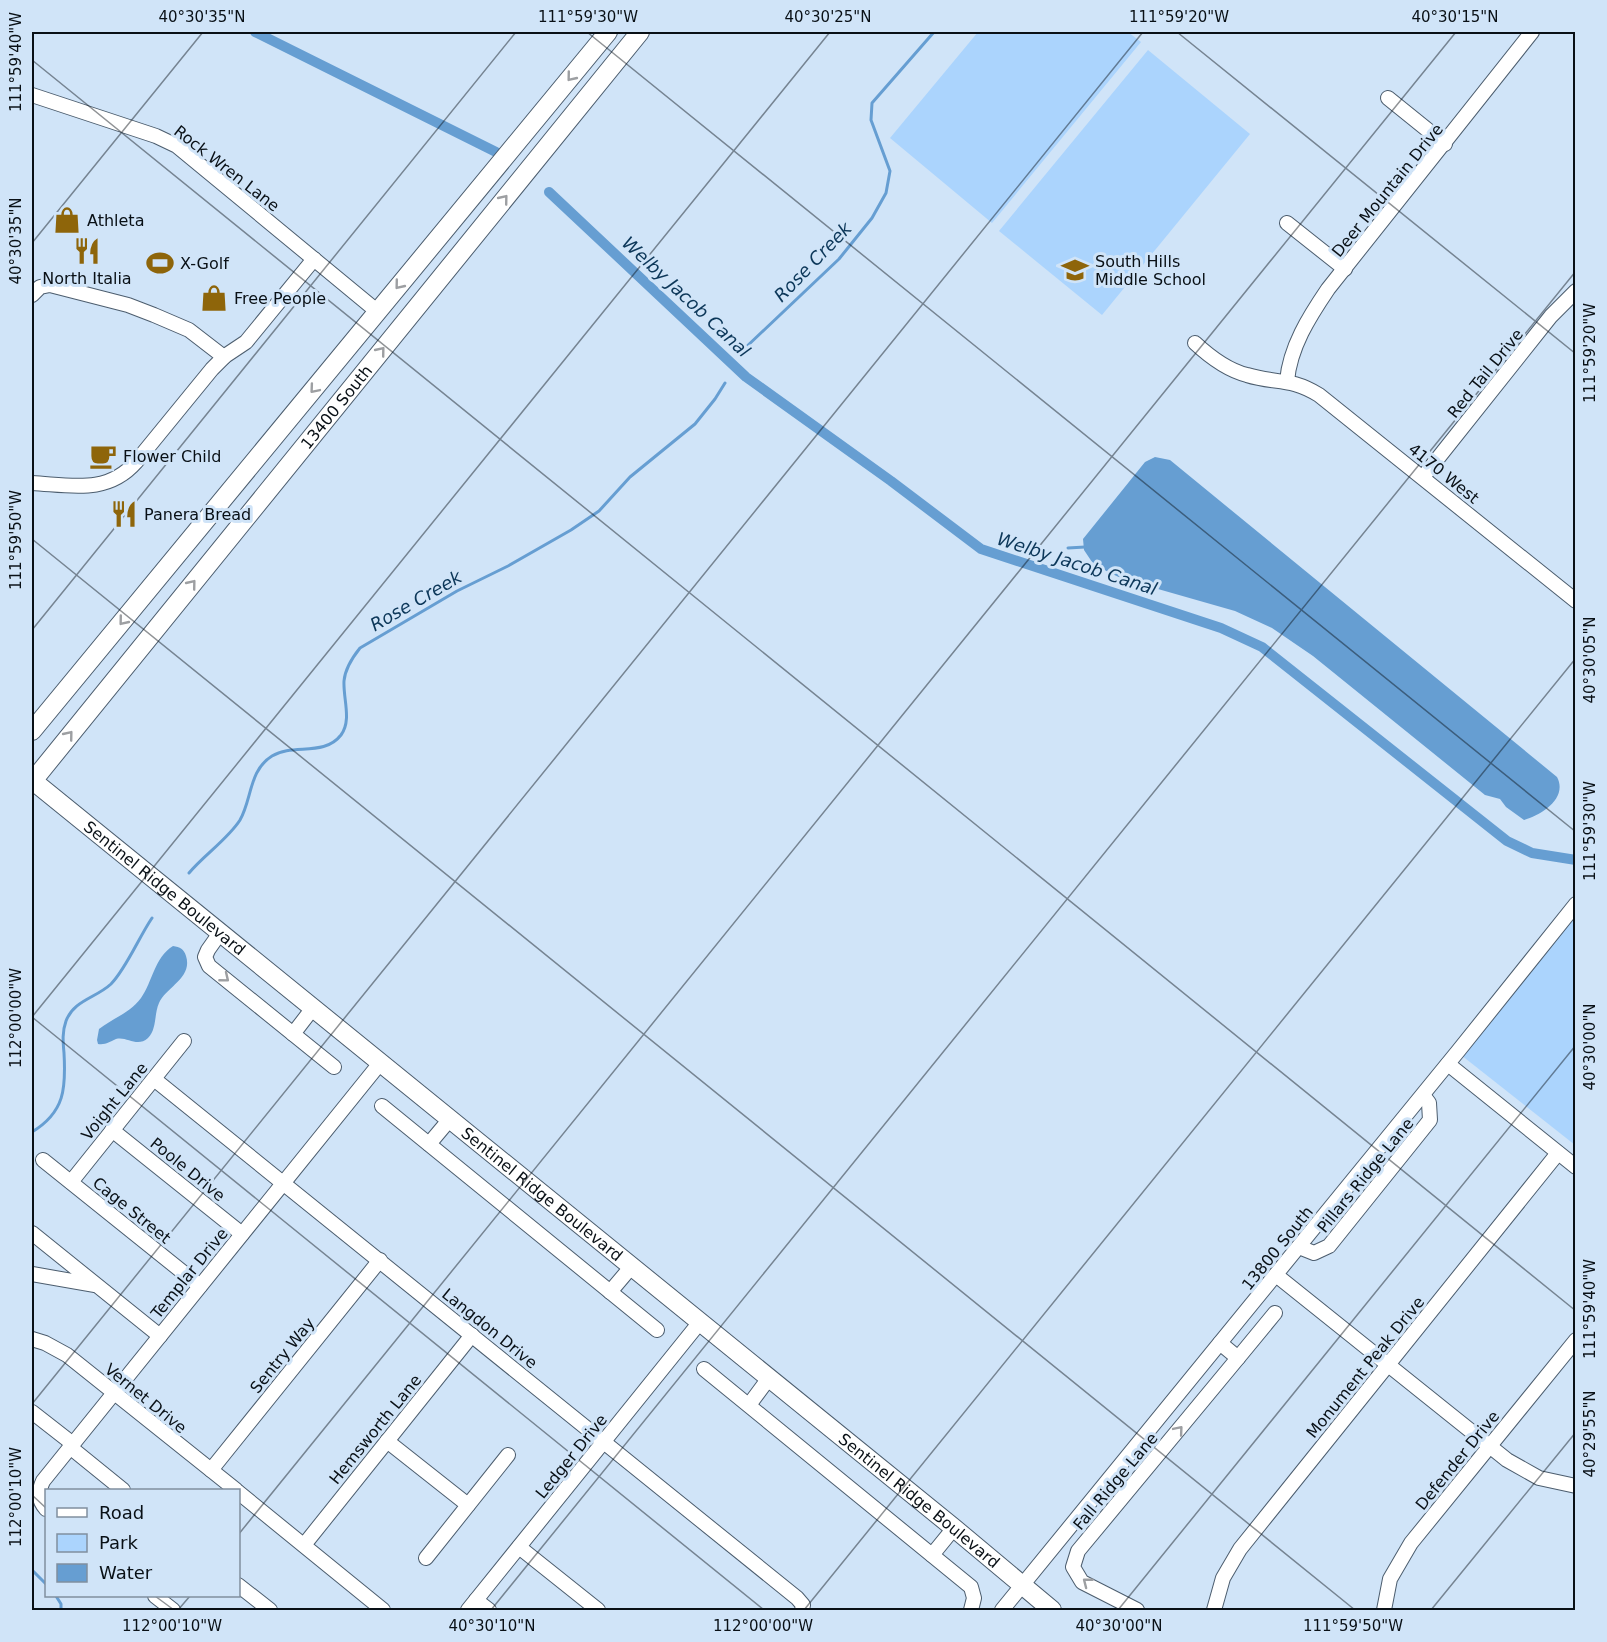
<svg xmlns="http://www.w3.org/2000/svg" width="1607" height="1642" viewBox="0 0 1607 1642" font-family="'DejaVu Sans',sans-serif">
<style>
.green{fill:#abd4fd}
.water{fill:#669ed2}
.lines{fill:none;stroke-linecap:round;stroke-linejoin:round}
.stream{stroke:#669ed2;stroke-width:3}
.canal{stroke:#669ed2;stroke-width:10}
.minor-casing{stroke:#4c5d6e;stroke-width:16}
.major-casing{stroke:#4c5d6e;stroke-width:20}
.minor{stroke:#fff;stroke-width:14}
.major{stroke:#fff;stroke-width:18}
.oneway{stroke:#9d9fa2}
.ticks{fill:none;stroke:#091016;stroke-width:1.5;stroke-opacity:0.45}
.labels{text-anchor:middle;stroke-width:6;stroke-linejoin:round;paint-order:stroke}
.street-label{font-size:16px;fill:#091016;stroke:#d0e4f8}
.poi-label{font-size:16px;fill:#091016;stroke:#d0e4f8;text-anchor:start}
.water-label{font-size:18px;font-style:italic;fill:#0c3759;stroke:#d0e4f8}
.neatline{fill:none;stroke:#091016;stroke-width:2}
.ticks-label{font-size:15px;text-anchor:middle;fill:#091016}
</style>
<rect width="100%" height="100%" fill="#d0e4f8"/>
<g class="green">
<path d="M 978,32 L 1128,32 L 1141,42 L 992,223 L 890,138 Z"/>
<path d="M 1148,50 L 1250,134 L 1102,315 L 999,231 Z"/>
<path d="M 1575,914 L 1575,1145 L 1461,1055 Z"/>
</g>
<g class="water">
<path d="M 1155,457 L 1170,460 L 1557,777 C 1568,798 1542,815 1524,820 L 1506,807 L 1500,799 L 1485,795 L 1313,656 L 1272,628 L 1235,611 L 1123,579 L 1108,572 L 1092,562 L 1084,550 L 1083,539 L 1145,462 Z"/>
<path d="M 173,946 C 180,947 184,949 186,956 C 193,978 166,987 159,1003 C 154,1014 157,1029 148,1038 C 137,1048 127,1036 116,1039 C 109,1042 106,1045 98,1044 L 97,1040 L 99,1029 C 113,1018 130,1013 141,998 C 153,981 154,958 173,946 Z"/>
</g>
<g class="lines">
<g class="stream">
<path d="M 744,349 L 839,259 L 872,218 L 886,193 L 890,171 L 871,120 L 872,103 L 934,32"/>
<path d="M 1068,548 L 1085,547"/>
<path d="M 189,873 C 204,855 228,839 240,820 C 252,799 249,770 272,756 C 293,743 324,757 341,735 C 352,720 343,699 344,681 C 345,669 352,658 360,648 L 457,591 L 508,566 L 571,530 L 599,511 L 630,477 L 695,424 L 715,399 L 725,383"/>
<path d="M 32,1132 C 65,1112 66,1088 64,1053 C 63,1042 62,1032 66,1021 C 74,1000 96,998 111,984 C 126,969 139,937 152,918"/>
<path d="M 32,1570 L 46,1584"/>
<path d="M 56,1596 L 61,1604 L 61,1610"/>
</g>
<g class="canal">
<path d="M 255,32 L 496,152"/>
<path d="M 549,192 L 746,377 L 891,481 L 981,549 L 1221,628 L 1262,647 L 1507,841 L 1532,853 L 1576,860"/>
</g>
<defs>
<g id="minor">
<path d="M 32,95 L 156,136 L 177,146 L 378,312"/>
<path d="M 1388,98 L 1445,144"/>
<path d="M 1287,223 L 1345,269"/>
<path d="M 32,295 L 40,287 L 50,285 L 128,305 L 154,315 L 189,330 L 224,357"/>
<path d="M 1195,343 C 1210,357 1227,370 1247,375 C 1276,384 1290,377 1319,395 L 1576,601"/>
<path d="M 1287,381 C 1290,347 1309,317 1328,289 L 1532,32"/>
<path d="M 1423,477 L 1551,316 L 1576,291"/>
<path d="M 32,483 C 70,485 107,495 136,462 L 212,369 L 225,356 L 246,342 L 314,259"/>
<path d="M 220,933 L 208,950 L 205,957 L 209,966 L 334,1067"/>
<path d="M 293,1034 L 313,1008"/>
<path d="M 1448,1064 L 1576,1167"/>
<path d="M 154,1079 L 797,1598 L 803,1605 L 802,1610"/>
<path d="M 382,1106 L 657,1330"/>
<path d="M 112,1130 L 242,1234"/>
<path d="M 429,1144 L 450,1119"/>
<path d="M 43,1160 L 200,1286"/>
<path d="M 71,1182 L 184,1041"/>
<path d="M 32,1233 L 160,1336"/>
<path d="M 1299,1247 L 1314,1253 L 1329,1246 L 1430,1120 L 1429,1103 L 1423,1095"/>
<path d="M 32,1274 L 95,1285"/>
<path d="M 1276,1275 L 1507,1460 L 1539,1478 L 1576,1486"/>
<path d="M 610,1292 L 632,1266"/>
<path d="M 32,1339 L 45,1343 L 67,1355 L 236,1490"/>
<path d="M 1238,1358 L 1275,1313"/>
<path d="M 704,1369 L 971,1587 L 974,1598 L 971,1610"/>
<path d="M 749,1405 L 769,1378"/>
<path d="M 32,1412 L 73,1444"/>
<path d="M 387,1441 L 468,1505"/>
<path d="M 70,1447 L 123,1490"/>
<path d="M 211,1470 L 380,1260"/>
<path d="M 238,1492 L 383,1610"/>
<path d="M 46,1509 C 38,1500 38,1492 43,1481 L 381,1062"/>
<path d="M 304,1545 L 472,1335"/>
<path d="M 519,1547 L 598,1610"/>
<path d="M 932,1555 L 954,1528"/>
<path d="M 426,1558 L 508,1455"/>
<path d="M 238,1585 L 270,1610"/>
<path d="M 155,1596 L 173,1610"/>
<path d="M 476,1600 L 489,1610"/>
<path d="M 468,1610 L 700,1322"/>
<path d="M 1002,1610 L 1459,1050 L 1576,904"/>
<path d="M 1137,1610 L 1082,1582 L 1073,1567 L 1078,1551 L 1238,1358 L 1220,1343"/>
<path d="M 1214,1610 L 1223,1578 L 1240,1549 L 1558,1153"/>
<path d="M 1384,1610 L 1390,1579 L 1411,1543 L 1576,1340"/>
</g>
<g id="major">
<path d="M 32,731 L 608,32"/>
<path id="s1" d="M 32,780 L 954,1528 L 1052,1610"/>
<path id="s2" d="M 32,782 L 640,32"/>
</g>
</defs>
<use href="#minor" class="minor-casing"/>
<use href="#major" class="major-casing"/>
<use href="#minor" class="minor"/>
<use href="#major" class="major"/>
</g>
<defs><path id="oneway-chevron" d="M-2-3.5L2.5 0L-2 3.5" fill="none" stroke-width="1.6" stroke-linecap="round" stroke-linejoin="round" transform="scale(1.5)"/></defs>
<g class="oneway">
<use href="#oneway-chevron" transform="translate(571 77) rotate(129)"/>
<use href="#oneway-chevron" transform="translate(504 199) rotate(-51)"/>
<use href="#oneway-chevron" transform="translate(399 285) rotate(129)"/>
<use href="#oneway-chevron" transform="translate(381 351) rotate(-51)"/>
<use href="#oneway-chevron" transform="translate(314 389) rotate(130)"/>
<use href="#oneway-chevron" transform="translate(192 584) rotate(-51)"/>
<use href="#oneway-chevron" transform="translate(123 621) rotate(129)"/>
<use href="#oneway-chevron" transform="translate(69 735) rotate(-51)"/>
<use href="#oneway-chevron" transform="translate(225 978) rotate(39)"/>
<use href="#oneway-chevron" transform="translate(1179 1430) rotate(-50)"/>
<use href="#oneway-chevron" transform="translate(1087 1582) rotate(-142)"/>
</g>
<path class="ticks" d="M 587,32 L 1576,832M 1177,32 L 1576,354M 32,60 L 1576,1311M 32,243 L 203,32M 32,539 L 1355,1610M 32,630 L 516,32M 32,1017 L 764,1610M 32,1017 L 830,32M 32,1404 L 1143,32M 32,1495 L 46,1508M 238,1535 L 1456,32M 155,1596 L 174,1610M 178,1610 L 190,1596M 491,1610 L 1576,271M 804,1610 L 1576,658M 1118,1610 L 1576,1045M 1431,1610 L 1576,1432"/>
<defs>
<symbol id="shop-bare" viewBox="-9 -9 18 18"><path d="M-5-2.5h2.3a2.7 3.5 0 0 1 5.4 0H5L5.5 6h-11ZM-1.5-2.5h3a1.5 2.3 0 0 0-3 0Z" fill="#8e650a" stroke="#d0e4f8" stroke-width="2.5" paint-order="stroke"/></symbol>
<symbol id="restaurant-bare" viewBox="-9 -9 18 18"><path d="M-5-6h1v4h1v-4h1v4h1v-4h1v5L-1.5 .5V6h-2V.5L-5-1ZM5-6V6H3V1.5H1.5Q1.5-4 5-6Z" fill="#8e650a" stroke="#d0e4f8" stroke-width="2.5" paint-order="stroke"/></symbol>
<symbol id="stadium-bare" viewBox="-9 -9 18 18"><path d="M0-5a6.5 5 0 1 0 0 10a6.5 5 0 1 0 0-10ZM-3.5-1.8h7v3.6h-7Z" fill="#8e650a" stroke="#d0e4f8" stroke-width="2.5" paint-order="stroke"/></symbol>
<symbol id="school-bare" viewBox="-9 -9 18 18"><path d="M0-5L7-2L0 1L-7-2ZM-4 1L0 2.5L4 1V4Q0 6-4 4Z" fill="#8e650a" stroke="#d0e4f8" stroke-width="2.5" paint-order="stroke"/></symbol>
<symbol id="cafe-bare" viewBox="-9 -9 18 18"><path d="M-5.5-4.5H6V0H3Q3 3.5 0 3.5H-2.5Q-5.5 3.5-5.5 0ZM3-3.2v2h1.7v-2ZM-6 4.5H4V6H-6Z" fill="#8e650a" stroke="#d0e4f8" stroke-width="2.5" paint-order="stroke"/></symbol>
</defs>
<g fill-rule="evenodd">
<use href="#shop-bare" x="48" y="201" width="38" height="38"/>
<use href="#restaurant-bare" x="68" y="232" width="38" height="38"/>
<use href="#stadium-bare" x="141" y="244" width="38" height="38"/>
<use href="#school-bare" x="1056" y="251" width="38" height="38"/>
<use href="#shop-bare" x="195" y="279" width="38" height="38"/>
<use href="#cafe-bare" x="84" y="437" width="38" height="38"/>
<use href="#restaurant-bare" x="105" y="495" width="38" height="38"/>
</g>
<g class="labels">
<g class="street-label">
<text transform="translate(227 168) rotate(38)" y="6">Rock Wren Lane</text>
<text transform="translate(1387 190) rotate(-51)" y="6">Deer Mountain Drive</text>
<text transform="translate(1485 373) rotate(-51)" y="6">Red Tail Drive</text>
<text dy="6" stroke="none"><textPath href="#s2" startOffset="483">13400 South</textPath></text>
<text transform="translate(1444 473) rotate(39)" y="6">4170 West</text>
<text dy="6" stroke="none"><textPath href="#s1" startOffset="171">Sentinel Ridge Boulevard</textPath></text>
<text transform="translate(114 1101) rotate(-51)" y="6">Voight Lane</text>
<text transform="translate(188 1169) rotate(39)" y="6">Poole Drive</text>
<text transform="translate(1365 1175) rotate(-51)" y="6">Pillars Ridge Lane</text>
<text dy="6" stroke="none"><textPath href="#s1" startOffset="657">Sentinel Ridge Boulevard</textPath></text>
<text transform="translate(132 1210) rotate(39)" y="6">Cage Street</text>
<text transform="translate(1277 1248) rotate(-51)" y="6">13800 South</text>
<text transform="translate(189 1273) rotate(-51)" y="6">Templar Drive</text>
<text transform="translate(490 1328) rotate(39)" y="6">Langdon Drive</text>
<text transform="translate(282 1355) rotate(-51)" y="6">Sentry Way</text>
<text transform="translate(1365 1367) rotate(-51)" y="6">Monument Peak Drive</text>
<text transform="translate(146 1398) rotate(39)" y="6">Vernet Drive</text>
<text transform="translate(375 1429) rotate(-51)" y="6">Hemsworth Lane</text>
<text transform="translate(571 1456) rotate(-51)" y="6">Ledger Drive</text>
<text transform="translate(1457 1460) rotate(-51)" y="6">Defender Drive</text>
<text transform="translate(1115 1481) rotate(-50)" y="6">Fall Ridge Lane</text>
<text dy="6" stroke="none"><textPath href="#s1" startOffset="1143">Sentinel Ridge Boulevard</textPath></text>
</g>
<g class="poi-label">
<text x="87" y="226">Athleta</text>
<text x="1095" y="267">South Hills<tspan x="1095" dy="18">Middle School</tspan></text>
<text x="180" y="269">X-Golf</text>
<text x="87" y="284" text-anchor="middle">North Italia</text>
<text x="234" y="304">Free People</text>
<text x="123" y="462">Flower Child</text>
<text x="144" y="520">Panera Bread</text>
</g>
<g class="water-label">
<text transform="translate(813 262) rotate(-46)" y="6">Rose Creek</text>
<text transform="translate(686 297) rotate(43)" y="6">Welby Jacob Canal</text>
<text transform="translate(1077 564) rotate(18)" y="6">Welby Jacob Canal</text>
<text transform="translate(416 601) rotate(-30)" y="6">Rose Creek</text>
</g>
</g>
<rect width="1607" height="1642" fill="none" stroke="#d0e4f8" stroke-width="66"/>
<rect x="45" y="1489" width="195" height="108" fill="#d0e4f8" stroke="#808f9e" stroke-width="1.5"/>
<rect x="57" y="1508" width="30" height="9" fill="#ffffff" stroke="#808f9e" stroke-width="1.5"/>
<text x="99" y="1519" font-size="18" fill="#091016">Road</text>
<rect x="57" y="1534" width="30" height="18" fill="#abd4fd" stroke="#808f9e" stroke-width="1.5"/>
<text x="99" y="1549" font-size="18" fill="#091016">Park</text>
<rect x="57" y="1564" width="30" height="18" fill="#669ed2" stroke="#808f9e" stroke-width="1.5"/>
<text x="99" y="1579" font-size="18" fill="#091016">Water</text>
<rect x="33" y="33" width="1541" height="1576" class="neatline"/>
<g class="ticks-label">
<text x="202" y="22">40°30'35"N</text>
<text x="588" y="22">111°59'30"W</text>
<text x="828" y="22">40°30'25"N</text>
<text x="1179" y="22">111°59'20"W</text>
<text x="1455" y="22">40°30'15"N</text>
<text transform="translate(16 62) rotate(-90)" y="5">111°59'40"W</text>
<text transform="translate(16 241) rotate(-90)" y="5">40°30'35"N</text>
<text transform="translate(1590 353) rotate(-90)" y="5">111°59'20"W</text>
<text transform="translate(16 540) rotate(-90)" y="5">111°59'50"W</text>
<text transform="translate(1590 660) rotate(-90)" y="5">40°30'05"N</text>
<text transform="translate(1590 831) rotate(-90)" y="5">111°59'30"W</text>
<text transform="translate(16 1018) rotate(-90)" y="5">112°00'00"W</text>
<text transform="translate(1590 1047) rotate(-90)" y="5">40°30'00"N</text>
<text transform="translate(1590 1309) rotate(-90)" y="5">111°59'40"W</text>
<text transform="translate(1590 1434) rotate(-90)" y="5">40°29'55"N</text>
<text transform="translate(16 1497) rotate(-90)" y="5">112°00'10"W</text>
<text x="172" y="1631">112°00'10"W</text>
<text x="492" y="1631">40°30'10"N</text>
<text x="763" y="1631">112°00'00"W</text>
<text x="1119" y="1631">40°30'00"N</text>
<text x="1353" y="1631">111°59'50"W</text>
</g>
</svg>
